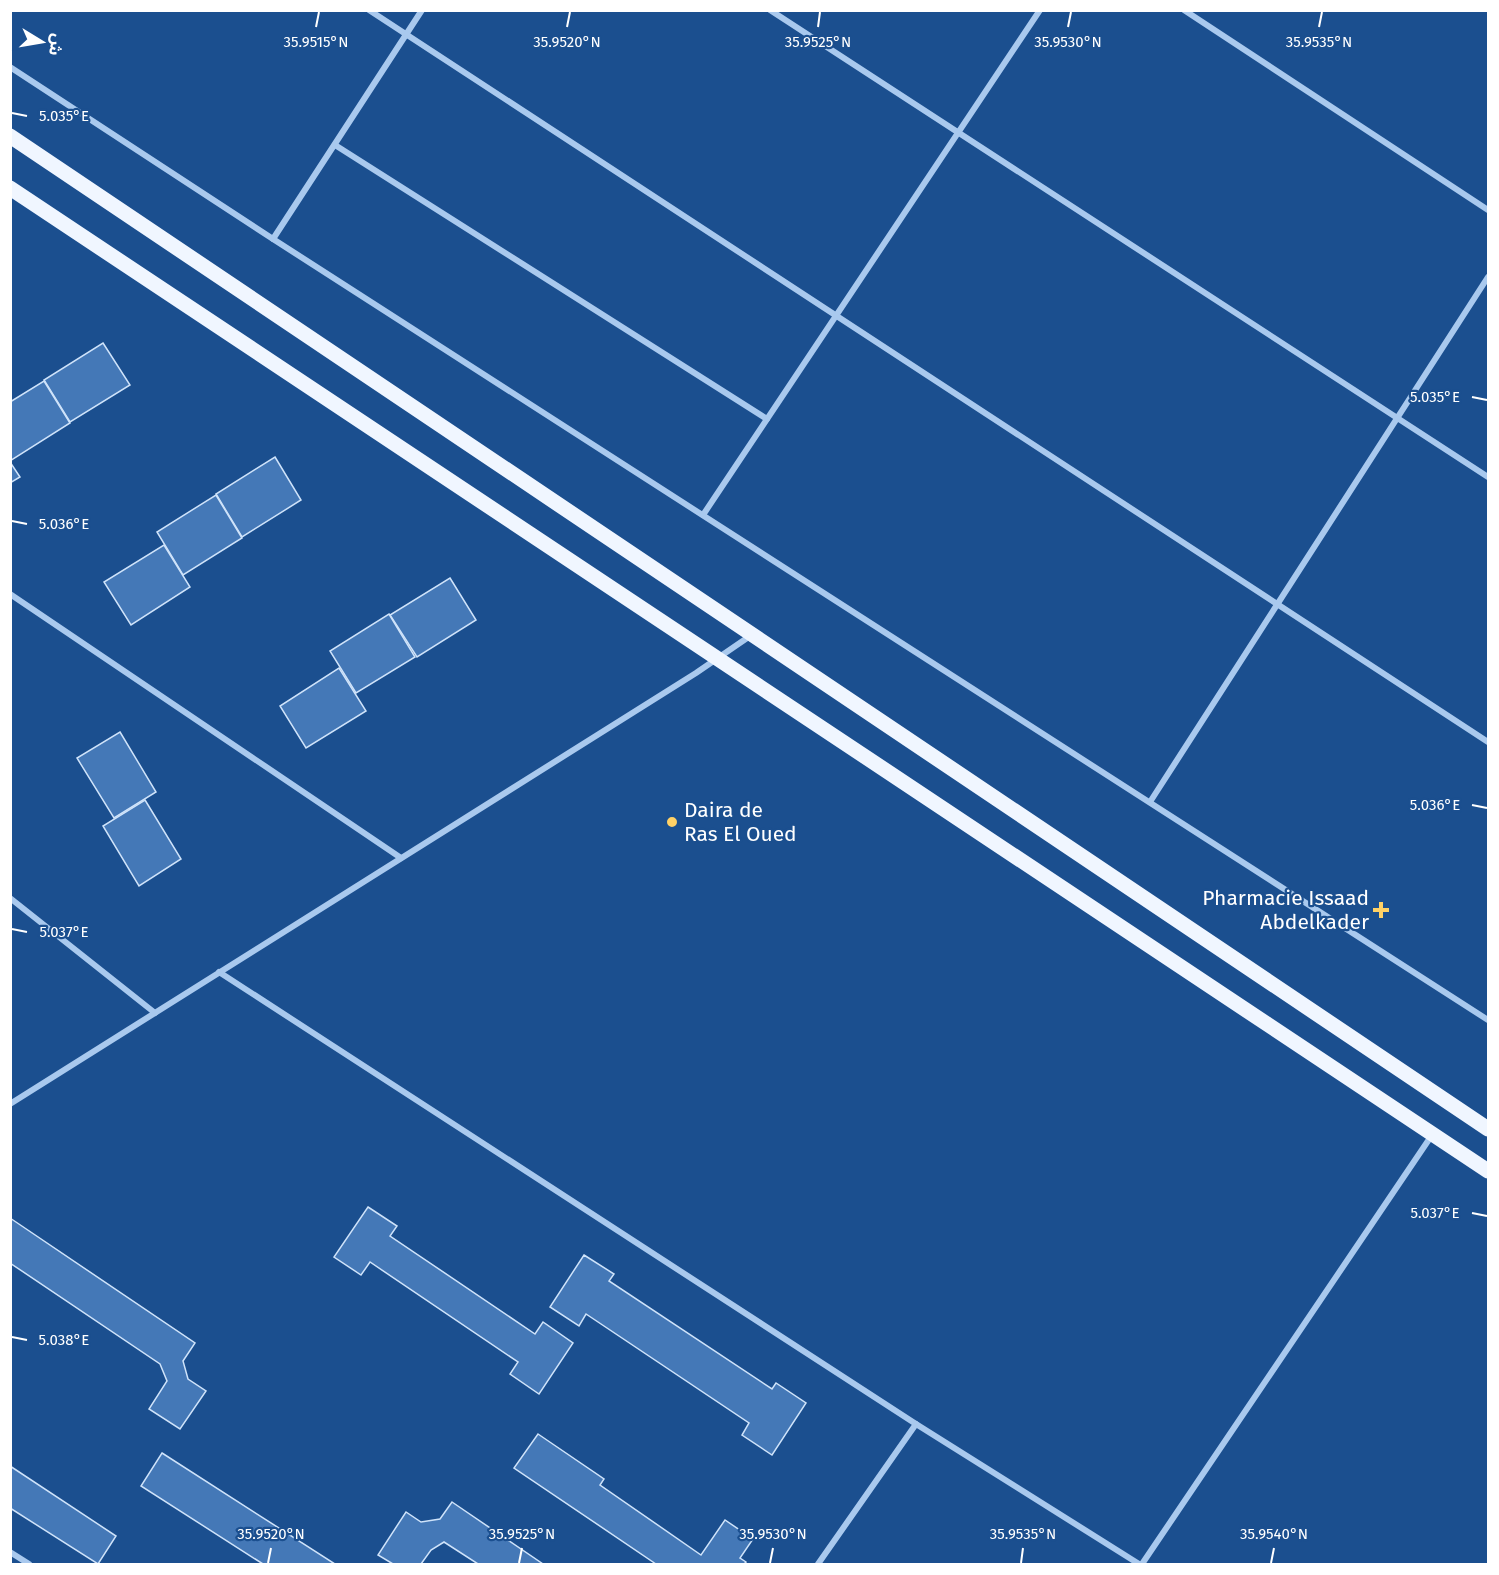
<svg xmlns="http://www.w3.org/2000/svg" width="1499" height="1575" viewBox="0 0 1499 1575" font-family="'Fira Sans','Noto Sans Arabic',sans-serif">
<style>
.building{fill:#4478b7;stroke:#cfe3fa;stroke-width:1.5}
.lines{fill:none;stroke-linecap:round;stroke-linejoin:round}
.street{stroke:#a9c9ee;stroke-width:6}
.primary{stroke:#f0f6ff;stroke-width:15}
.ticks{fill:none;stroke:#fff;stroke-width:2}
.poi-dot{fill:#ffd166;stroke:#1b4f8f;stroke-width:2}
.labels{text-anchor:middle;stroke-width:4.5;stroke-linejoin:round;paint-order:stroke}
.poi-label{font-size:21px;fill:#fff;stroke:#1b4f8f;text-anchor:start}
.ticks-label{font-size:15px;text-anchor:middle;fill:#fff;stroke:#1b4f8f;stroke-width:4.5;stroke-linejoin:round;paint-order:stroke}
</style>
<rect width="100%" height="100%" fill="#1b4f8f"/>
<g class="building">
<path d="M 103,343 L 130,385 L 70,422 L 44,380 Z"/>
<path d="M 44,381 L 70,423 L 10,461 L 10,402 Z"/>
<path d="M 275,457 L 301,500 L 242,537 L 216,494 Z"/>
<path d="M 10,462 L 20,477 L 10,483 Z"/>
<path d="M 216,495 L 242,538 L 183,575 L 157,532 Z"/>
<path d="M 164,545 L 190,587 L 131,625 L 104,582 Z"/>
<path d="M 450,578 L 476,620 L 417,657 L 390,615 Z"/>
<path d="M 389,614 L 415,657 L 356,693 L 330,651 Z"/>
<path d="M 339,668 L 366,711 L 306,748 L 280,706 Z"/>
<path d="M 120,732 L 156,792 L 114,818 L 77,758 Z"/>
<path d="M 145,800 L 181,859 L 139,886 L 103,826 Z"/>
<path d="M 368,1207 L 397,1226 L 390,1236 L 535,1334 L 543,1322 L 573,1343 L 539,1394 L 510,1374 L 518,1362 L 370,1262 L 361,1275 L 334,1257 Z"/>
<path d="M 10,1218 L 195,1343 L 183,1361 L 188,1379 L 206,1391 L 180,1429 L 149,1409 L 167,1381 L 160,1364 L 10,1263 Z"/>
<path d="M 584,1255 L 614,1274 L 609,1281 L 772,1389 L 776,1383 L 806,1403 L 772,1455 L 742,1435 L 749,1423 L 586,1314 L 579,1326 L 550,1307 Z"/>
<path d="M 538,1434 L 604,1479 L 600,1485 L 701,1555 L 725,1520 L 753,1539 L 740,1558 L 746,1562 L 744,1564 L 656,1564 L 514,1468 Z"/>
<path d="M 162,1453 L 335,1564 L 263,1564 L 141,1486 Z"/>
<path d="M 10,1466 L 116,1536 L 98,1564 L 10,1508 Z"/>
<path d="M 452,1502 L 543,1564 L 478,1564 L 444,1542 L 431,1550 L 421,1564 L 393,1564 L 378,1555 L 406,1512 L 421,1522 L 440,1519 Z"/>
</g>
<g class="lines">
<g class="street">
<path d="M 369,10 L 1488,742"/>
<path d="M 770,10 L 1488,477"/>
<path d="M 1184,10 L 1488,210"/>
<path d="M 10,67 L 273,239 L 1488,1020"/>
<path d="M 335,145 L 767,419"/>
<path d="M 273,239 L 422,10"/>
<path d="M 703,515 L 1040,10"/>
<path d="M 10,594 L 401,858"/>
<path d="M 1150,802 L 1488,277"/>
<path d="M 10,898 L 155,1013"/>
<path d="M 219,972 L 916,1424 L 1139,1564"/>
<path d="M 10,1104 L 696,673 L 750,636"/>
<path d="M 10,1552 L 29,1564"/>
<path d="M 818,1564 L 916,1424"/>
<path d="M 1142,1564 L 1432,1135"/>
</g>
<g class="primary">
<path d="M 10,136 L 1488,1129"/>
<path d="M 10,188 L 1488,1171"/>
</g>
</g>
<path class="ticks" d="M 316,27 L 319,12M 567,27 L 570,12M 818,27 L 820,12M 1068,27 L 1071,12M 1319,27 L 1322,12M 12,113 L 27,116M 1472,397 L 1487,400M 12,521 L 27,524M 1472,805 L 1487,808M 12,929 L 27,932M 1472,1213 L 1487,1216M 12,1337 L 27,1340M 268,1563 L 271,1548M 519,1563 L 522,1548M 770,1563 L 773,1548M 1021,1563 L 1023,1548M 1271,1563 L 1274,1548"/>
<g class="poi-dot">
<circle cx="672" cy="822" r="6"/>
<path d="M1378 901h6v6h6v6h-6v6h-6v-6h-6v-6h6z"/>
</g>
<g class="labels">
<g class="poi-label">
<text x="684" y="817">Daira de<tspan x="684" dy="24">Ras El Oued</tspan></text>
<text x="1369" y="905" text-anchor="end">Pharmacie Issaad<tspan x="1369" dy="24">Abdelkader</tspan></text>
</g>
</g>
<g class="ticks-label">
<text x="316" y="47">35.9515°N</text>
<text x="567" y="47">35.9520°N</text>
<text x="818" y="47">35.9525°N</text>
<text x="1068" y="47">35.9530°N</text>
<text x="1319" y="47">35.9535°N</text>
<text x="64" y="121">5.035°E</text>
<text x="1435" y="402">5.035°E</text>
<text x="64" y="529">5.036°E</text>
<text x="1435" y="810">5.036°E</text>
<text x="64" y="937">5.037°E</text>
<text x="1435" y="1218">5.037°E</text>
<text x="64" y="1345">5.038°E</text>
<text x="271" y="1539">35.9520°N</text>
<text x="522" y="1539">35.9525°N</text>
<text x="773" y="1539">35.9530°N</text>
<text x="1023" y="1539">35.9535°N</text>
<text x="1274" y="1539">35.9540°N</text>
</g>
<rect width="1499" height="1575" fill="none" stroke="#ffffff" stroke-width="24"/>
<g transform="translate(42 42) rotate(101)" stroke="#1b4f8f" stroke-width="4.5" paint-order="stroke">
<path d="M0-4.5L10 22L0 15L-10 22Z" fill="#ffffff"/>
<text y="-9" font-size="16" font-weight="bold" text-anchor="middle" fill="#ffffff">ش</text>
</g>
</svg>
